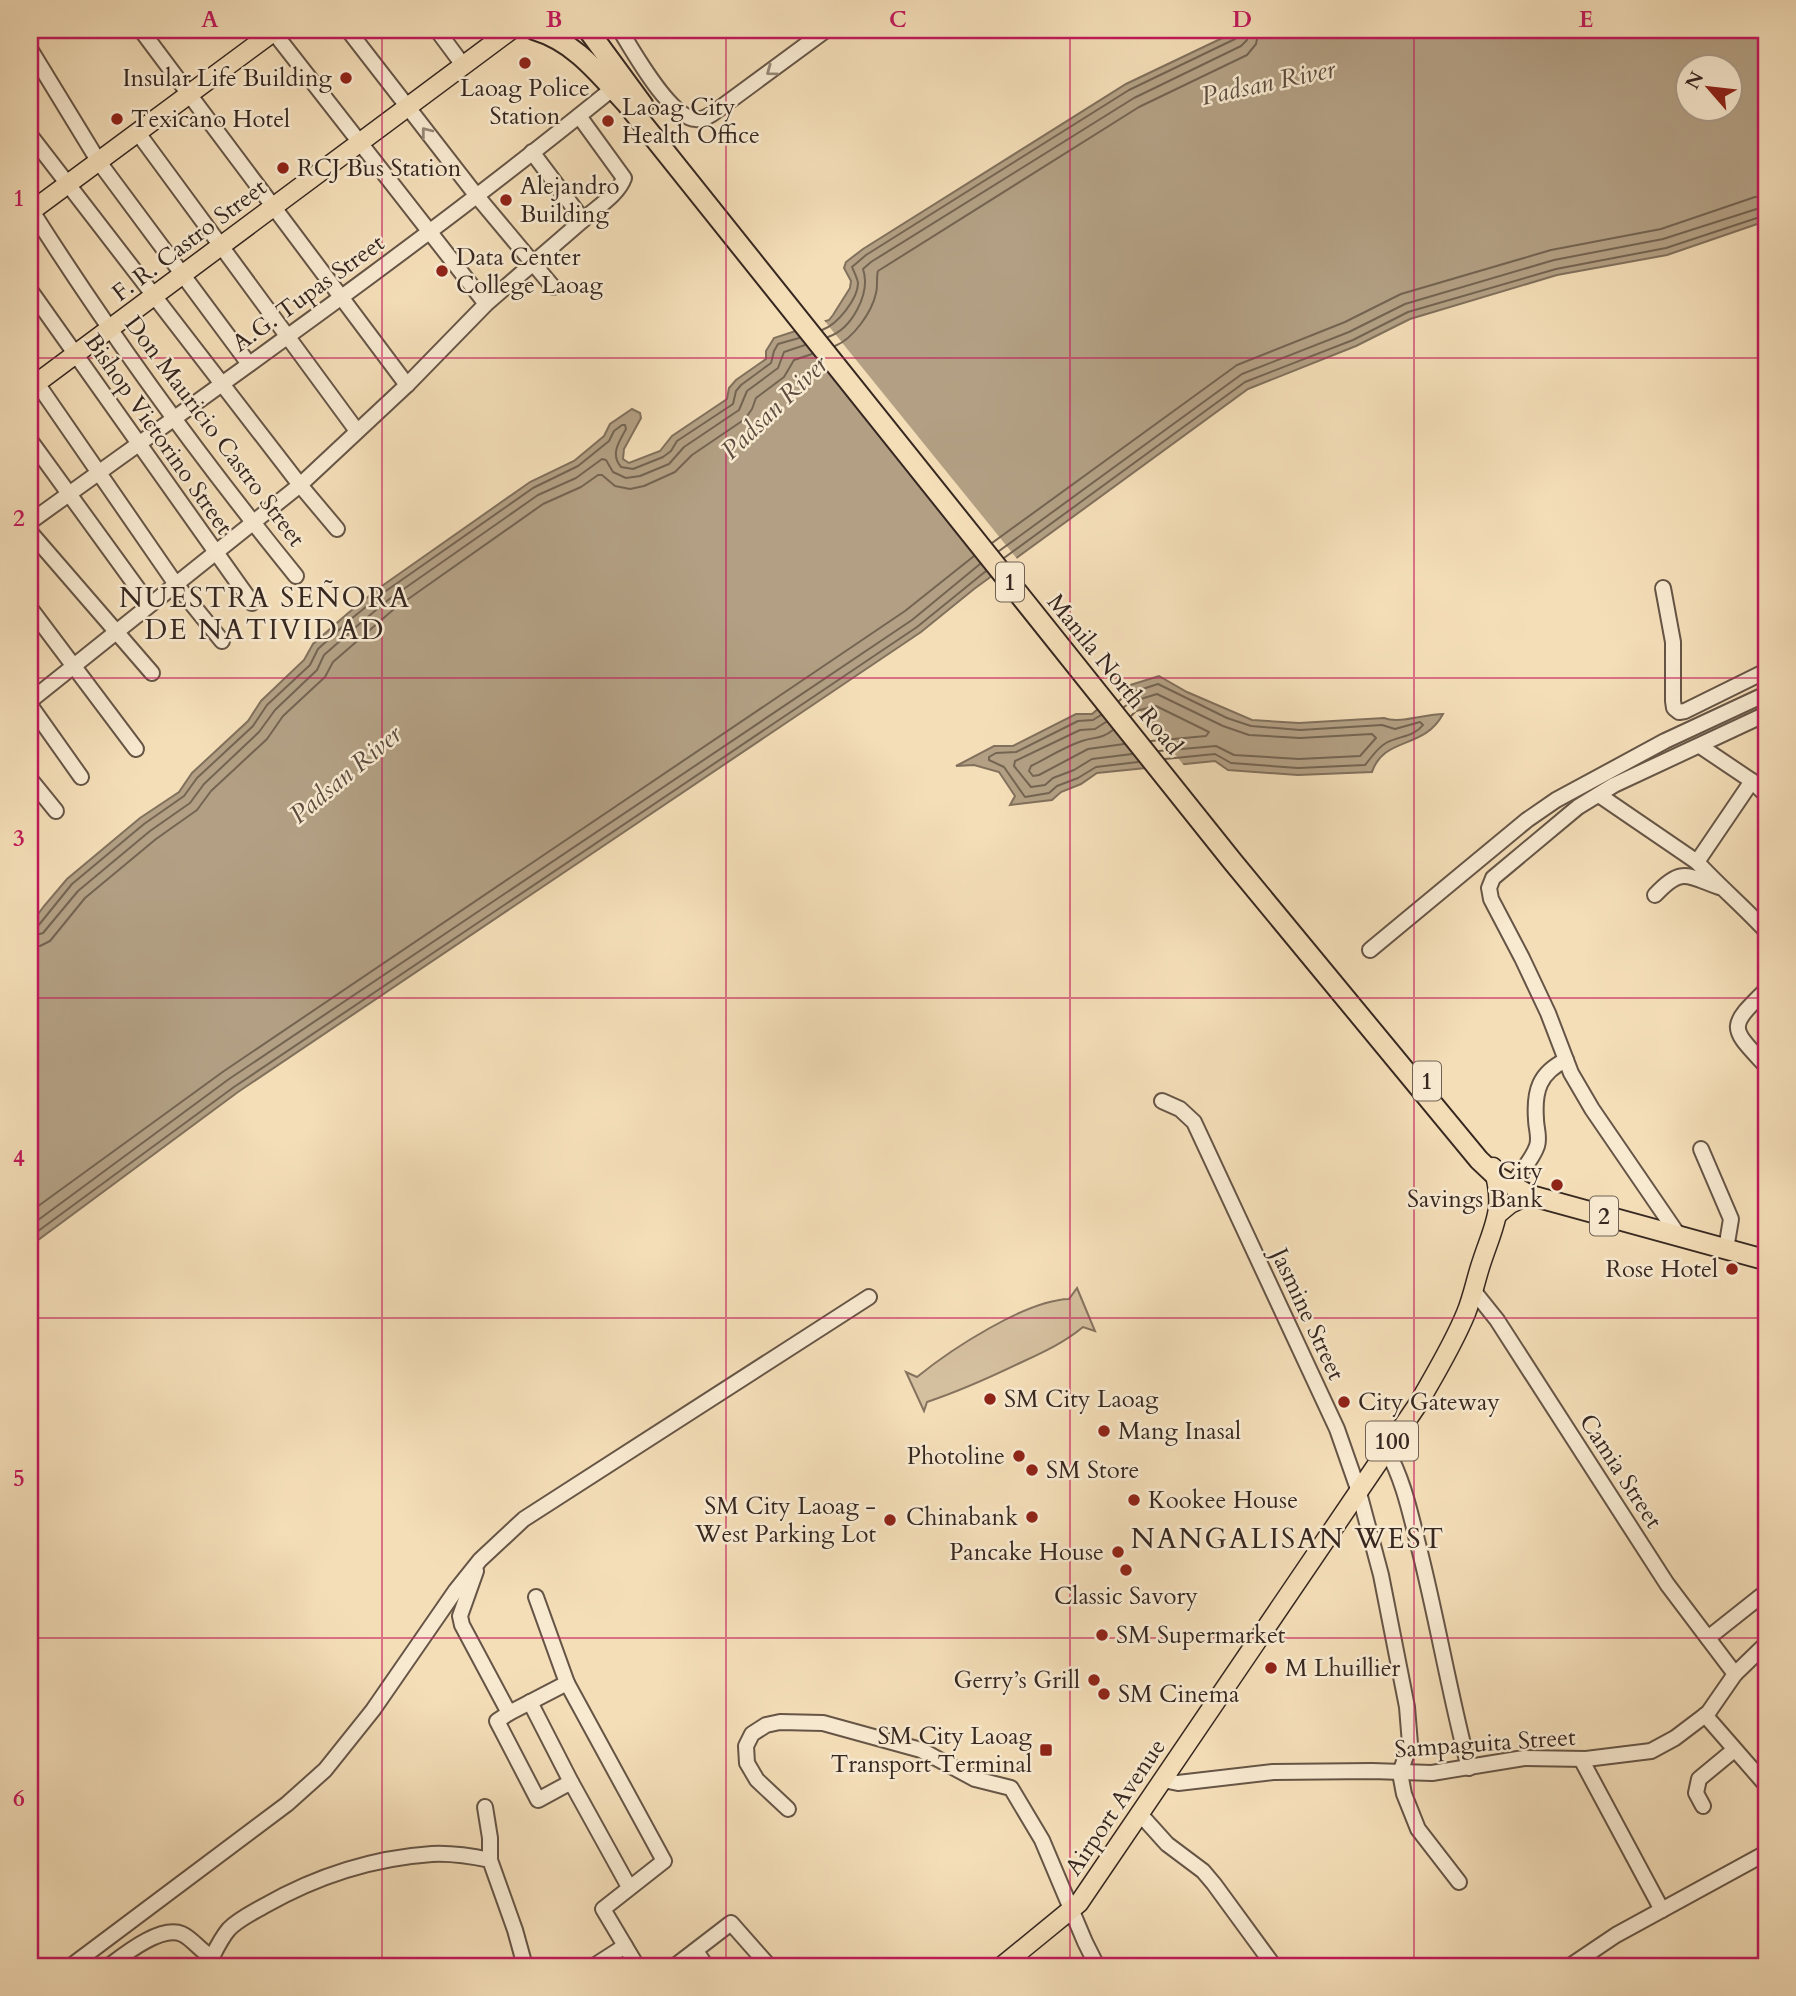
<svg xmlns="http://www.w3.org/2000/svg" width="1796" height="1996" viewBox="0 0 1796 1996" font-family="Cardo,serif">
<style>
.green{fill:#d4bf9e;stroke:#85735f;stroke-width:2}
.water{fill:#b3a084;stroke:#81705c;stroke-width:2;fill-rule:evenodd}
.pier{fill:#f4deb8}
.lines{fill:none;stroke-linecap:round;stroke-linejoin:round}
.shore{stroke:#746452;stroke-width:2}
.minor-casing{stroke:#665546;stroke-width:18}
.major-casing{stroke:#362720;stroke-width:21}
.highway-casing{stroke:#362720;stroke-width:23}
.minor{stroke:#f8ead1;stroke-width:14}
.major{stroke:#f4deb8;stroke-width:18}
.highway{stroke:#f4deb8;stroke-width:19}
.oneway{stroke:#978878}
.grid{fill:none;stroke:#c2185b;stroke-width:2;stroke-opacity:0.55}
.poi-dot{fill:#8f2418;stroke:#f8ead1;stroke-width:2.5}
.labels{text-anchor:middle;stroke-width:5;stroke-linejoin:round;paint-order:stroke}
.shield{fill:#f8ead1;stroke:#706255;stroke-width:2}
.shield-label{font-size:23px;font-weight:bold;fill:#362720}
.poi-label{font-size:24px;fill:#362720;stroke:#f8ead1;text-anchor:start}
.street-label{font-size:24px;fill:#362720;stroke:#f8ead1}
.water-label{font-size:26px;font-style:italic;fill:#5c4b3e;stroke:#f8ead1}
.quarter-label{font-size:28px;letter-spacing:2px;fill:#362720;stroke:#f8ead1}
.neatline{fill:none;stroke:#c2185b;stroke-width:2.5}
.grid-label{font-size:23px;text-anchor:middle;font-weight:bold;fill:#c2185b}
</style>
<rect width="100%" height="100%" fill="#f4deb8"/>
<filter id="stains"><feTurbulence type="fractalNoise" baseFrequency=".00286" numOctaves="4"/><feColorMatrix values="0 0 0 0 .2 0 0 0 0 .09 0 0 0 0 .02 0 0 0 .5 -.17"/></filter>
<radialGradient id="worn" r=".72"><stop offset=".6" stop-color="#630" stop-opacity="0"/><stop offset="1" stop-color="#630" stop-opacity=".3"/></radialGradient>
<path class="green" d="M 1077,1288 L 1095,1331 L 1083,1327 C 1065,1342 1044,1352 1022,1362 C 991,1377 960,1391 927,1402 L 924,1411 L 906,1372 L 917,1377 C 950,1350 1026,1300 1069,1299 Z"/>
<g class="water">
<path d="M 1239,30 L 1766,30 L 1766,221 L 1667,255 L 1557,275 L 1410,319 L 1356,346 L 1248,389 L 974,589 L 921,632 L 238,1092 L 30,1246 L 30,925 L 44,906 L 67,879 L 140,818 L 179,792 L 192,773 L 248,721 L 261,701 L 304,660 L 313,644 L 347,614 L 379,588 L 530,482 L 574,461 L 604,436 L 610,424 L 632,409 L 640,413 L 641,418 L 624,449 L 623,459 L 629,463 L 660,451 L 672,436 L 727,399 L 729,388 L 736,380 L 766,359 L 766,351 L 774,338 L 829,320 L 833,315 L 850,288 L 851,281 L 844,268 L 846,262 L 863,249 L 1126,84 ZM 1688,66 L 1730,66 L 1730,108 L 1688,108 Z"/>
<path d="M 1159,676 L 1187,692 L 1252,720 L 1299,723 L 1384,718 C 1400,724 1424,714 1443,714 C 1424,750 1384,736 1372,772 L 1298,775 L 1228,770 L 1215,761 L 1097,773 L 1081,784 L 1061,792 L 1052,800 L 1010,805 L 1015,796 L 999,772 L 974,765 L 956,766 L 994,746 L 1013,746 L 1076,714 L 1092,714 L 1124,687 Z"/>
</g>
<g class="pier">
<path d="M 823,319 L 1018,560 L 995,577 L 794,329 Z"/>
<path d="M 1120,686 L 1186,768 L 1152,771 L 1098,704 Z"/>
</g>
<g class="lines">
<g class="shore">
<path d="M 822,330 C 837,325 858,299 858,283 C 857,277 854,272 852,267 L 866,255 L 1129,90 L 1235,39 L 1240,30"/>
<path d="M 828,337 C 852,329 871,293 863,269 L 871,262 L 1134,98 L 1241,46 L 1247,40 L 1248,30"/>
<path d="M 835,346 C 853,339 872,312 876,293 C 878,286 876,277 878,271 L 1139,107 L 1247,55 L 1256,44 L 1259,30"/>
<path d="M 992,543 L 1237,365 L 1345,322 L 1401,294 L 1551,250 L 1661,229 L 1755,197 L 1766,196"/>
<path d="M 999,551 L 1242,374 L 1349,332 L 1405,304 L 1554,260 L 1663,239 L 1766,206"/>
<path d="M 1004,558 L 1245,382 L 1353,340 L 1408,312 L 1556,269 L 1666,248 L 1766,215"/>
<path d="M 1119,701 L 1127,694 L 1158,684 L 1227,718 L 1251,726 L 1300,730 L 1382,725 L 1395,729 L 1420,722 L 1423,725 C 1414,737 1398,736 1386,743 C 1377,748 1371,758 1365,765 L 1298,768 L 1245,764 L 1231,763 L 1215,754 L 1165,759"/>
<path d="M 1124,707 L 1131,702 L 1157,694 L 1223,726 L 1249,735 L 1300,738 L 1372,734 L 1376,738 L 1360,756 L 1299,759 L 1234,755 L 1216,746 L 1159,751"/>
<path d="M 1101,715 L 1093,720 L 1078,721 L 1016,752 L 996,753 L 989,757 L 989,760 L 1004,767 L 1025,797 L 1049,793 L 1057,786 L 1078,778 L 1096,767 L 1138,762"/>
<path d="M 1131,716 L 1136,711 L 1156,706 L 1209,732 L 1206,736 L 1151,741"/>
<path d="M 1106,722 L 1095,729 L 1080,730 L 1015,761 L 1014,766 L 1031,787 L 1045,785 L 1053,778 L 1074,770 L 1092,759 L 1132,754"/>
<path d="M 1113,730 C 1102,739 1094,737 1082,741 C 1064,747 1047,758 1031,766 L 1029,771 L 1033,776 L 1039,775 L 1088,749 L 1124,744"/>
<path d="M 30,928 L 38,926 L 72,884 L 144,824 L 184,796 L 197,778 L 253,726 L 267,705 L 310,665 L 318,649 L 351,619 L 383,593 L 533,488 L 578,466 L 609,441 L 614,431 L 622,425 L 625,425 L 626,429 C 619,442 610,454 621,467 L 633,469 L 663,457 L 671,451 L 677,441 L 733,404 L 736,391 L 741,385 L 771,363 L 774,351 L 778,344 L 799,338"/>
<path d="M 30,937 L 43,933 L 78,891 L 150,831 L 190,803 L 204,784 L 259,732 L 275,710 L 317,670 L 324,655 L 357,626 L 388,600 L 538,495 L 576,478 L 602,459 L 606,460 L 613,472 L 626,478 L 640,476 L 669,464 L 684,447 L 739,410 L 747,391 L 778,368 L 784,352 L 805,345"/>
<path d="M 30,947 L 40,946 L 50,941 L 85,898 L 156,839 L 197,810 L 211,791 L 267,739 L 283,716 L 325,677 L 333,662 L 394,609 L 543,504 L 581,487 L 598,475 L 602,475 L 615,486 L 630,489 L 644,486 L 675,472 L 692,455 L 745,419 L 752,409 L 756,398 L 784,377 L 794,360 L 812,354"/>
<path d="M 30,1212 L 224,1071 L 905,611 L 974,556"/>
<path d="M 30,1226 L 229,1079 L 912,620 L 980,564"/>
<path d="M 30,1237 L 234,1087 L 917,627 L 986,571"/>
</g>
<defs>
<g id="minor">
<path d="M 141,30 L 407,385"/>
<path d="M 272,30 L 486,304"/>
<path d="M 348,30 L 476,195 L 553,287"/>
<path d="M 437,30 L 463,65"/>
<path d="M 620,30 C 633,51 670,118 696,119 C 702,120 707,117 712,114 L 826,30"/>
<path d="M 30,49 L 99,162 L 249,364"/>
<path d="M 579,116 L 624,178 C 618,195 596,208 583,220"/>
<path d="M 138,133 L 357,431"/>
<path d="M 30,135 L 300,485 L 337,529"/>
<path d="M 30,208 C 111,336 201,459 296,576"/>
<path d="M 30,290 L 252,603"/>
<path d="M 30,373 L 175,583 L 222,641"/>
<path d="M 30,440 L 149,604"/>
<path d="M 30,522 C 224,382 420,245 606,94"/>
<path d="M 30,532 L 152,673"/>
<path d="M 1663,588 L 1673,642 L 1673,701 L 1674,708 L 1679,712 L 1685,711 L 1766,671"/>
<path d="M 30,608 L 136,749"/>
<path d="M 30,701 L 300,485 L 407,385 L 486,304 L 583,220 L 532,152"/>
<path d="M 30,705 L 81,777"/>
<path d="M 1700,746 L 1752,781 L 1697,862 C 1719,886 1744,907 1766,931"/>
<path d="M 30,779 L 56,811"/>
<path d="M 1752,781 L 1766,795"/>
<path d="M 1599,795 L 1697,862"/>
<path d="M 1655,895 C 1681,867 1686,875 1719,887"/>
<path d="M 1370,950 L 1527,820 L 1556,800 L 1665,741 L 1766,694"/>
<path d="M 1766,990 C 1727,1028 1730,1027 1766,1066"/>
<path d="M 1162,1101 L 1180,1109 L 1194,1122 L 1337,1429 L 1358,1489 L 1381,1575 L 1407,1707 L 1410,1744 L 1400,1773 L 1404,1794 L 1418,1829 L 1459,1882"/>
<path d="M 1701,1149 L 1731,1219 L 1726,1249"/>
<path d="M 1516,1179 C 1523,1169 1533,1158 1537,1146 C 1540,1137 1536,1128 1536,1119 C 1534,1091 1539,1073 1566,1060"/>
<path d="M 1679,1236 L 1592,1109 L 1571,1073 L 1548,1013 L 1522,958 L 1491,899 L 1489,888 L 1493,878 L 1578,807 L 1614,785 L 1766,714"/>
<path d="M 1473,1290 L 1497,1320 L 1667,1584 L 1735,1674"/>
<path d="M 1386,1449 C 1404,1480 1411,1517 1420,1552 C 1438,1624 1450,1696 1469,1768"/>
<path d="M 476,1571 L 460,1616 L 462,1625 L 509,1713 L 497,1721 L 538,1800 L 571,1782"/>
<path d="M 536,1597 L 567,1683 L 664,1861 L 603,1909 L 637,1966"/>
<path d="M 1708,1638 L 1766,1592"/>
<path d="M 530,1702 L 571,1782 L 629,1887"/>
<path d="M 509,1713 L 567,1683"/>
<path d="M 1705,1715 L 1766,1785"/>
<path d="M 1581,1759 L 1662,1910"/>
<path d="M 1163,1780 L 1178,1783 L 1273,1772 L 1372,1771 L 1432,1773 L 1524,1758 L 1586,1759 L 1651,1751 L 1675,1738 L 1708,1713 L 1735,1674 L 1766,1644"/>
<path d="M 1703,1806 L 1696,1793 L 1699,1779 L 1734,1750"/>
<path d="M 485,1807 L 490,1838 L 490,1860"/>
<path d="M 788,1809 L 757,1780 L 747,1763 L 746,1746 L 752,1734 L 766,1725 L 780,1722 L 823,1723 L 921,1750 L 975,1779 L 1011,1788 L 1042,1840 L 1085,1942 L 1097,1966"/>
<path d="M 1140,1814 L 1167,1844 L 1203,1871 L 1214,1884 L 1274,1966"/>
<path d="M 696,1951 L 706,1966"/>
<path d="M 71,1966 L 287,1804 L 325,1770 L 373,1710 L 456,1590 L 480,1560 L 524,1519 L 869,1297"/>
<path d="M 109,1966 C 125,1954 161,1925 182,1934 C 193,1939 200,1951 212,1957"/>
<path d="M 215,1966 L 212,1957 C 217,1947 222,1937 229,1929 C 239,1919 252,1913 264,1906 C 315,1877 373,1858 432,1854 C 451,1853 471,1856 490,1860 L 515,1930 L 525,1966"/>
<path d="M 594,1966 L 625,1946"/>
<path d="M 675,1966 L 731,1923 L 769,1966"/>
<path d="M 1570,1966 L 1616,1935 L 1766,1853"/>
</g>
<g id="major">
<path d="M 30,212 L 276,30"/>
<path d="M 30,388 L 511,30"/>
<path d="M 1498,1214 L 1510,1204 L 1529,1195"/>
<path d="M 1002,1966 L 1079,1903 L 1418,1404 C 1435,1374 1453,1345 1466,1313 C 1473,1296 1476,1278 1482,1261 C 1495,1222 1505,1209 1493,1167"/>
</g>
<g id="highway">
<path d="M 535,30 C 575,42 599,74 627,104 L 1233,862 L 1479,1160 L 1496,1176 L 1529,1195 L 1766,1260"/>
<path d="M 588,30 L 643,105"/>
</g>
</defs>
<use href="#minor" class="minor-casing"/>
<use href="#major" class="major-casing"/>
<use href="#highway" class="highway-casing"/>
<use href="#minor" class="minor"/>
<use href="#major" class="major"/>
<use href="#highway" class="highway"/>
</g>
<defs><path id="oneway-chevron" d="M-2-3.5L2.5 0L-2 3.5" fill="none" stroke-width="1.6" stroke-linecap="round" stroke-linejoin="round" transform="scale(1.75)"/></defs>
<g class="oneway">
<use href="#oneway-chevron" transform="translate(771 71) rotate(144)"/>
<use href="#oneway-chevron" transform="translate(426 132) rotate(-128)"/>
</g>
<path class="grid" d="M 382,30 L 382,1966M 726,30 L 726,1966M 1070,30 L 1070,1966M 1414,30 L 1414,1966M 30,358 L 1766,358M 30,678 L 1766,678M 30,998 L 1766,998M 30,1318 L 1766,1318M 30,1638 L 1766,1638"/>
<g class="poi-dot">
<circle cx="525" cy="63" r="7"/>
<circle cx="346" cy="78" r="7"/>
<circle cx="117" cy="119" r="7"/>
<circle cx="608" cy="121" r="7"/>
<circle cx="283" cy="168" r="7"/>
<circle cx="506" cy="200" r="7"/>
<circle cx="442" cy="271" r="7"/>
<circle cx="1557" cy="1185" r="7"/>
<circle cx="1732" cy="1269" r="7"/>
<circle cx="990" cy="1399" r="7"/>
<circle cx="1344" cy="1402" r="7"/>
<circle cx="1104" cy="1431" r="7"/>
<circle cx="1019" cy="1456" r="7"/>
<circle cx="1032" cy="1470" r="7"/>
<circle cx="1134" cy="1500" r="7"/>
<circle cx="1032" cy="1517" r="7"/>
<circle cx="890" cy="1520" r="7"/>
<circle cx="1118" cy="1552" r="7"/>
<circle cx="1126" cy="1570" r="7"/>
<circle cx="1102" cy="1635" r="7"/>
<circle cx="1271" cy="1668" r="7"/>
<circle cx="1094" cy="1680" r="7"/>
<circle cx="1104" cy="1694" r="7"/>
<rect x="1039" y="1743" width="14" height="14" rx="3.5"/>
</g>
<g class="labels">
<g class="shield">
<rect x="996" y="562.5" width="28" height="39" rx="5"/>
<rect x="1413" y="1061.5" width="28" height="39" rx="5"/>
<rect x="1590" y="1196.5" width="28" height="39" rx="5"/>
<rect x="1366" y="1421.5" width="52" height="39" rx="5"/>
</g>
<g class="shield-label">
<text x="1010" y="590">1</text>
<text x="1427" y="1089">1</text>
<text x="1604" y="1224">2</text>
<text x="1392" y="1449">100</text>
</g>
<g class="poi-label">
<text x="332" y="86" text-anchor="end">Insular Life Building</text>
<text x="525" y="96" text-anchor="middle">Laoag Police<tspan x="525" dy="28">Station</tspan></text>
<text x="622" y="115">Laoag City<tspan x="622" dy="28">Health Office</tspan></text>
<text x="131" y="127">Texicano Hotel</text>
<text x="297" y="176">RCJ Bus Station</text>
<text x="520" y="194">Alejandro<tspan x="520" dy="28">Building</tspan></text>
<text x="456" y="265">Data Center<tspan x="456" dy="28">College Laoag</tspan></text>
<text x="1543" y="1179" text-anchor="end">City<tspan x="1543" dy="28">Savings Bank</tspan></text>
<text x="1718" y="1277" text-anchor="end">Rose Hotel</text>
<text x="1004" y="1407">SM City Laoag</text>
<text x="1358" y="1410">City Gateway</text>
<text x="1118" y="1439">Mang Inasal</text>
<text x="1005" y="1464" text-anchor="end">Photoline</text>
<text x="1046" y="1478">SM Store</text>
<text x="1148" y="1508">Kookee House</text>
<text x="876" y="1514" text-anchor="end">SM City Laoag -<tspan x="876" dy="28">West Parking Lot</tspan></text>
<text x="1018" y="1525" text-anchor="end">Chinabank</text>
<text x="1104" y="1560" text-anchor="end">Pancake House</text>
<text x="1126" y="1604" text-anchor="middle">Classic Savory</text>
<text x="1116" y="1643">SM Supermarket</text>
<text x="1285" y="1676">M Lhuillier</text>
<text x="1080" y="1688" text-anchor="end">Gerry’s Grill</text>
<text x="1118" y="1702">SM Cinema</text>
<text x="1032" y="1744" text-anchor="end">SM City Laoag<tspan x="1032" dy="28">Transport Terminal</tspan></text>
</g>
<g class="street-label">
<text transform="translate(189 240) rotate(-37)" y="8">F. R. Castro Street</text>
<text transform="translate(308 293) rotate(-36)" y="8">A.G. Tupas Street</text>
<text transform="translate(215 431) rotate(53)" y="8">Don Mauricio Castro Street</text>
<text transform="translate(159 434) rotate(55)" y="8">Bishop Victorino Street</text>
<text transform="translate(1115 674) rotate(51)" y="8">Manila North Road</text>
<text transform="translate(1308 1314) rotate(65)" y="8">Jasmine Street</text>
<text transform="translate(1621 1471) rotate(57)" y="8">Camia Street</text>
<text transform="translate(1485 1743) rotate(-4)" y="8">Sampaguita Street</text>
<text transform="translate(1115 1807) rotate(-56)" y="8">Airport Avenue</text>
</g>
<g class="water-label">
<text transform="translate(1268 82) rotate(-12)" y="9">Padsan River</text>
<text transform="translate(774 407) rotate(-44)" y="9">Padsan River</text>
<text transform="translate(345 774) rotate(-40)" y="9">Padsan River</text>
</g>
<g class="quarter-label">
<text x="265" y="607">NUESTRA SEÑORA<tspan x="265" dy="32">DE NATIVIDAD</tspan></text>
<text x="1288" y="1548">NANGALISAN WEST</text>
</g>
</g>
<rect width="1796" height="1996" fill="none" stroke="#f4deb8" stroke-width="77"/>
<g transform="translate(1709 88) rotate(298)"><circle r="33" fill="#f8ead1" stroke="#aa9c8a" stroke-width="2"/>
<path d="M0-5L12 26L0 18L-12 26Z" fill="#8f2418"/>
<text y="-10" font-size="19" font-weight="bold" text-anchor="middle" fill="#362720">N</text>
</g>
<rect x="38" y="38" width="1720" height="1920" class="neatline"/>
<g class="grid-label">
<text x="210" y="27">A</text>
<text x="554" y="27">B</text>
<text x="898" y="27">C</text>
<text x="1242" y="27">D</text>
<text x="1586" y="27">E</text>
<text x="19" y="206">1</text>
<text x="19" y="526">2</text>
<text x="19" y="846">3</text>
<text x="19" y="1166">4</text>
<text x="19" y="1486">5</text>
<text x="19" y="1806">6</text>
</g>
<rect width="100%" height="100%" filter="url(#stains)"/>
<rect width="100%" height="100%" fill="url(#worn)"/>
</svg>
